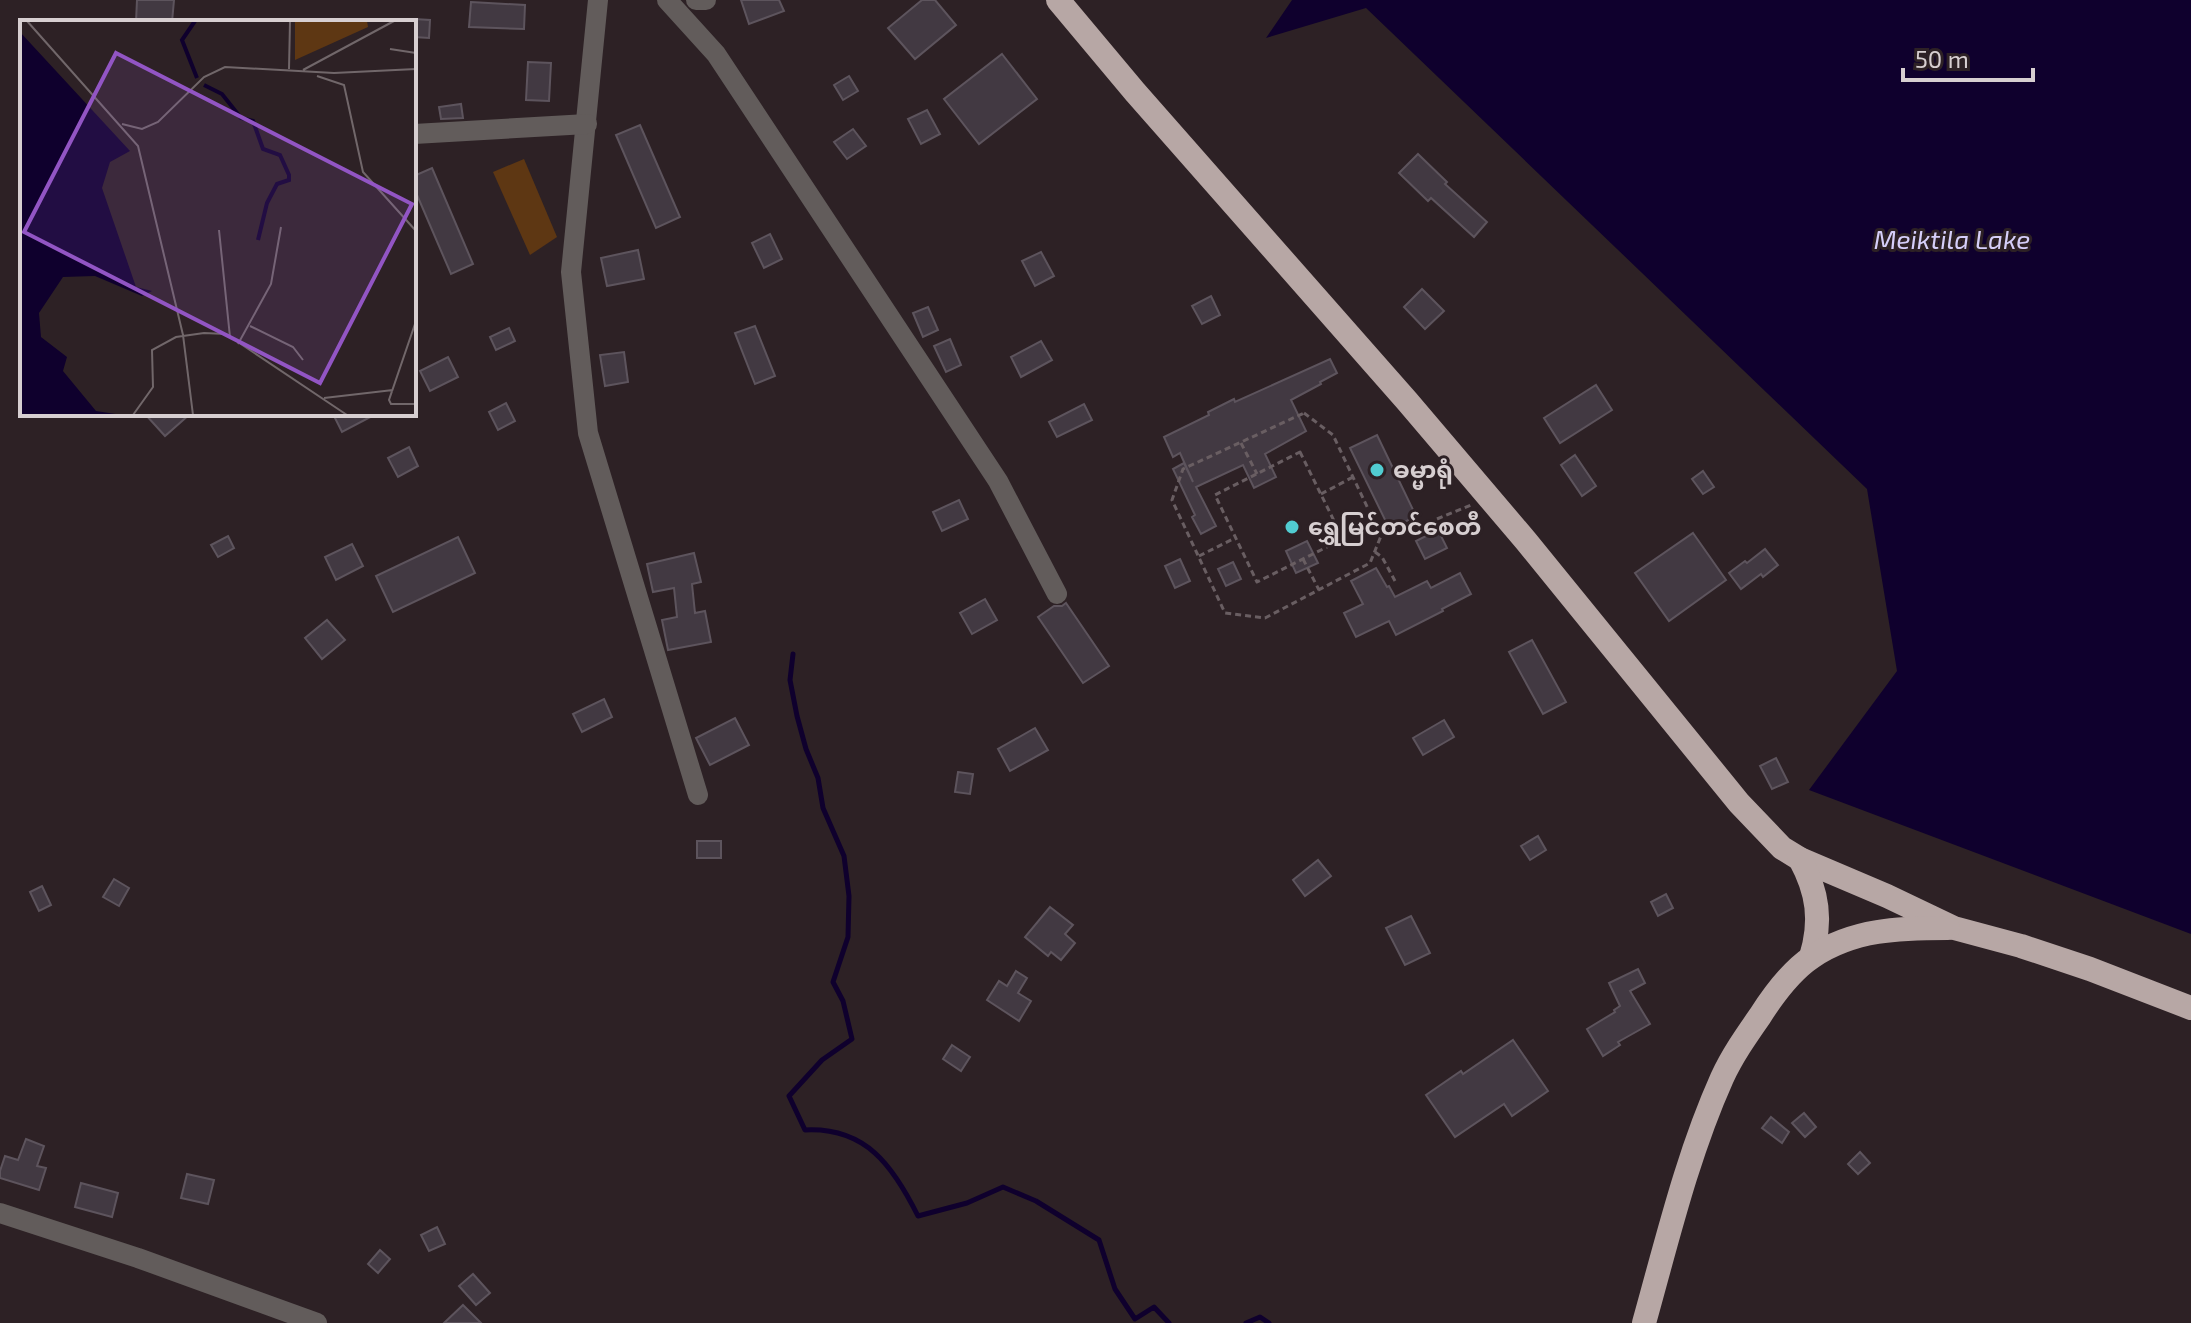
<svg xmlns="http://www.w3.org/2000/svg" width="2191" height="1323" viewBox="0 0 2191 1323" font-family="'Exo 2','Noto Sans Myanmar',sans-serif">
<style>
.green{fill:#5e3713}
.water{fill:#0f002d}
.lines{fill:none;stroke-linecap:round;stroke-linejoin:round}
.stream{stroke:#0f002d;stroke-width:5}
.building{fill:#423942;stroke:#5d545d;stroke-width:2}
.path{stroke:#695e62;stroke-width:3;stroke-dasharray:6 4;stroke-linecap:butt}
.street{stroke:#625c5b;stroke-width:20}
.highway{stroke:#b7a7a5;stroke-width:24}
.poi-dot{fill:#51ccd1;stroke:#2d2125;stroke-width:3}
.labels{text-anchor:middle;stroke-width:6;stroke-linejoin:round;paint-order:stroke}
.poi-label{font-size:24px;font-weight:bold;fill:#d7cfd1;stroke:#2d2125;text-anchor:start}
.water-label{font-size:26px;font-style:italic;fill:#d5cef9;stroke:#2d2125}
.inset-river{fill:none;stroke:#0f002d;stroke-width:4}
.inset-road{fill:none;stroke:#71676a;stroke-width:2}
.view{fill:#9255c4;fill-opacity:0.15;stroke:#9255c4;stroke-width:4}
.inset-edge{fill:none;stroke:#d7cfd1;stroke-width:4}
</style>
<rect width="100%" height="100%" fill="#2d2125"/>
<path class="green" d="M 524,159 L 557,237 L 530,255 L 493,172 Z"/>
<path class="water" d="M 1292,0 L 2191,0 L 2191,934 L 1809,790 L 1897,671 L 1867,489 L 1366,8 L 1266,38 Z"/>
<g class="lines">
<g class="stream">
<path d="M 793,654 L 790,680 L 797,716 L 806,749 L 818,778 L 823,808 L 844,856 L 849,896 L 848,937 L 833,982 L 843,1001 L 852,1039 L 822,1060 L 789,1096 L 805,1130 C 866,1127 893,1166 918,1216 L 967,1203 L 1003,1187 L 1036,1201 L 1099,1240 L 1115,1289 L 1135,1319 L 1154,1307 L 1169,1323"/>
<path d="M 1246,1323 L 1260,1317 L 1269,1323"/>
</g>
</g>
<g class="building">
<path d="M 137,0 L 174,0 L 172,22 L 136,22 Z"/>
<path d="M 741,0 L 779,0 L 784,11 L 749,24 Z"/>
<path d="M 922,0 L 935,0 L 956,25 L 915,59 L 888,28 Z"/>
<path d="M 471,2 L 525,5 L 524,29 L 469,27 Z"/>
<path d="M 414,19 L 430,20 L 429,38 L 414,37 Z"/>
<path d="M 1002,54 L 1037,99 L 979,144 L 944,99 Z"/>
<path d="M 528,62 L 551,63 L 549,101 L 526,100 Z"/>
<path d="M 849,76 L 858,91 L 843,100 L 834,85 Z"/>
<path d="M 461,104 L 463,118 L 441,119 L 439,107 Z"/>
<path d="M 927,110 L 940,134 L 921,144 L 908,119 Z"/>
<path d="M 640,125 L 680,217 L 656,228 L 616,135 Z"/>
<path d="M 853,129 L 866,146 L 847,159 L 834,142 Z"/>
<path d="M 1418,154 L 1447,182 L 1445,184 L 1487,222 L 1474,237 L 1431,198 L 1428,201 L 1399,173 Z"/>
<path d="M 432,168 L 473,264 L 451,274 L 414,188 L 414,176 Z"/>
<path d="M 770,234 L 782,259 L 764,268 L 752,243 Z"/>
<path d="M 638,250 L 644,279 L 607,286 L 601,258 Z"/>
<path d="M 1041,252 L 1054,276 L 1035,286 L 1022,261 Z"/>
<path d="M 1422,289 L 1444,311 L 1425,329 L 1404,307 Z"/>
<path d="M 1211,296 L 1220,315 L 1202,324 L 1192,306 Z"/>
<path d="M 928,307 L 938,330 L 923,337 L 913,313 Z"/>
<path d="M 755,326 L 775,376 L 755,384 L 735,333 Z"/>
<path d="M 509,328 L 515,341 L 496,350 L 490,337 Z"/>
<path d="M 950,339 L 961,365 L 946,372 L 934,346 Z"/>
<path d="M 1041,341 L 1052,360 L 1021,377 L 1011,357 Z"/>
<path d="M 624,352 L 628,382 L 605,386 L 600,355 Z"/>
<path d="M 448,357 L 458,377 L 430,391 L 420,371 Z"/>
<path d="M 1330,359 L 1337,373 L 1320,382 L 1321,384 L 1291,400 L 1306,431 L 1265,454 L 1276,477 L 1254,488 L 1243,465 L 1196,487 L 1216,526 L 1201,534 L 1192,517 L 1195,515 L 1173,469 L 1184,463 L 1193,482 L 1180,453 L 1173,457 L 1164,437 L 1209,415 L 1208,412 L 1234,399 L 1235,402 Z"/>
<path d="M 1596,385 L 1612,410 L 1560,443 L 1544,418 Z"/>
<path d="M 506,403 L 515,421 L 498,430 L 489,412 Z"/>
<path d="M 1084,404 L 1092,420 L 1057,437 L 1049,422 Z"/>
<path d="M 145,414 L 190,414 L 165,436 Z"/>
<path d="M 333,414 L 376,414 L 342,432 Z"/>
<path d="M 1377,435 L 1416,516 L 1390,530 L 1350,448 Z"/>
<path d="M 409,447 L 418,466 L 398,477 L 388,458 Z"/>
<path d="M 1575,455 L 1596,486 L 1582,496 L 1561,465 Z"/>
<path d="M 1703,471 L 1714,487 L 1703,494 L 1692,479 Z"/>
<path d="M 959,500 L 968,519 L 942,531 L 933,512 Z"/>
<path d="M 1438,530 L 1447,548 L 1425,559 L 1416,541 Z"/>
<path d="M 1693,533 L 1726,580 L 1669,621 L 1635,573 Z"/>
<path d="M 228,536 L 234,548 L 218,557 L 211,545 Z"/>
<path d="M 458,537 L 475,573 L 393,612 L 376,576 Z"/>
<path d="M 1307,541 L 1318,563 L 1296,573 L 1286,551 Z"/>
<path d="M 352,544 L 363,566 L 336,580 L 325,557 Z"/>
<path d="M 1765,549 L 1778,565 L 1763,577 L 1761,574 L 1741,589 L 1729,573 L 1745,561 L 1747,563 Z"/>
<path d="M 694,553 L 701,582 L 692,584 L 695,613 L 705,611 L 711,642 L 668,650 L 662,620 L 677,617 L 674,588 L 653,592 L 647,564 Z"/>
<path d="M 1180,559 L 1190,581 L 1175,588 L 1165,566 Z"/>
<path d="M 1233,562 L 1241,579 L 1226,586 L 1218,569 Z"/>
<path d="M 1376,568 L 1387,587 L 1389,586 L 1395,597 L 1427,581 L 1431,588 L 1460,573 L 1471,594 L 1442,609 L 1443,611 L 1396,635 L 1389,621 L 1356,637 L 1344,613 L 1363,604 L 1351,581 Z"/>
<path d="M 985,599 L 997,620 L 972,634 L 960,613 Z"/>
<path d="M 1066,603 L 1109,666 L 1083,683 L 1038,617 L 1054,606 L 1062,606 Z"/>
<path d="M 327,620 L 345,640 L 322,659 L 305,638 Z"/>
<path d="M 1532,640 L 1566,702 L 1543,714 L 1509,652 Z"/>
<path d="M 604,699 L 612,717 L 582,732 L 573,714 Z"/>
<path d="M 735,718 L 749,745 L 710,765 L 696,738 Z"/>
<path d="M 1444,720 L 1454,737 L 1423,755 L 1413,738 Z"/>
<path d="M 1035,728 L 1048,750 L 1010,771 L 998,749 Z"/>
<path d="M 1776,758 L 1788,782 L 1772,789 L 1760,766 Z"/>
<path d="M 958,772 L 973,774 L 970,794 L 955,792 Z"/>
<path d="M 1538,836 L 1546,850 L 1530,860 L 1521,846 Z"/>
<rect x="697" y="841" width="24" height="17"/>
<path d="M 1318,860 L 1331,876 L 1305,896 L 1293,880 Z"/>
<path d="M 114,879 L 129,888 L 119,906 L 103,897 Z"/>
<path d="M 42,886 L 51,905 L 39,911 L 30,892 Z"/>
<path d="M 1666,894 L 1673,908 L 1658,916 L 1651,902 Z"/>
<path d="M 1050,907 L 1073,925 L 1065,934 L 1075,943 L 1061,960 L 1051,952 L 1048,956 L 1025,937 Z"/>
<path d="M 1411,916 L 1430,953 L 1405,965 L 1386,928 Z"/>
<path d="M 1638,969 L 1645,983 L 1630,991 L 1650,1024 L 1618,1042 L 1620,1045 L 1603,1056 L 1587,1029 L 1615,1012 L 1614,1010 L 1620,1006 L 1609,983 Z"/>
<path d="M 1016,971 L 1027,978 L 1018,993 L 1031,1001 L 1019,1021 L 987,1000 L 999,981 L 1007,986 Z"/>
<path d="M 1513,1040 L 1548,1091 L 1512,1116 L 1504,1104 L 1455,1137 L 1426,1095 L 1461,1071 L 1463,1074 Z"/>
<path d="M 952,1045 L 970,1057 L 961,1071 L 943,1059 Z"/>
<path d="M 1804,1113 L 1816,1127 L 1805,1137 L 1792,1123 Z"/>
<path d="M 1771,1117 L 1789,1132 L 1782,1143 L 1762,1128 Z"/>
<path d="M 26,1139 L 44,1146 L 37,1166 L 46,1168 L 39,1190 L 0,1178 L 0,1171 L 5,1156 L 18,1160 Z"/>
<path d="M 1860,1152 L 1870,1163 L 1858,1174 L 1848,1164 Z"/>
<path d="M 187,1174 L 214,1180 L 208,1204 L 181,1198 Z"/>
<path d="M 81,1183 L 118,1193 L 112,1217 L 75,1207 Z"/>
<path d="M 437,1227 L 445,1244 L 429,1251 L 421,1235 Z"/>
<path d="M 380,1250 L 390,1259 L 378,1273 L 368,1264 Z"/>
<path d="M 473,1274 L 490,1293 L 476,1305 L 459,1286 Z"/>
<path d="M 463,1305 L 481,1323 L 444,1323 Z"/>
</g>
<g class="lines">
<g class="path">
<path d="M 1304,413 L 1333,435 L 1381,536 L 1370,563 L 1265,618 L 1225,613 L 1172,500 L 1183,469 Z"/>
<path d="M 1241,443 L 1257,474"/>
<path d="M 1300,452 L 1343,539 L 1257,582 L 1215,495 Z"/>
<path d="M 1321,494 L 1353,477"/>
<path d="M 1437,519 L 1471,505"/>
<path d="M 1375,552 L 1382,557 L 1395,581"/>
<path d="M 1199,556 L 1235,538"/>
<path d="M 1303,559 L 1319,590"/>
</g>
<g class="street">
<path d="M 598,0 L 571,272 L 588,433 L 698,795"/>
<path d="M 667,0 L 716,54 L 998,481 L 1057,594"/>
<path d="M 696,0 L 706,0"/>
<path d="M 414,134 L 587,124"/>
<path d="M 0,1213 L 138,1258 L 317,1323"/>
</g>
<g class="highway">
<path d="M 1058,0 L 1135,92 L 1407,401 L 1526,541 L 1739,803 L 1782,848 L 1800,859 L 1887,896 L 1954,928 L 2021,946 L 2090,969 L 2191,1008"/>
<path d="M 1800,859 C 1818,892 1822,921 1811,957"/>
<path d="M 1644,1323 C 1667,1241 1687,1156 1722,1078 C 1732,1056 1746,1036 1760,1016 C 1774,994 1791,971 1812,957 C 1853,929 1900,928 1948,928"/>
</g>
</g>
<g class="poi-dot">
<circle cx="1377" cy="470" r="8"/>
<circle cx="1292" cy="527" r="8"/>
</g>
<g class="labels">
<g class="poi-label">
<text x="1393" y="478">ဓမ္မာရုံ</text>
<text x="1308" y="535">ရွှေမြင်တင်စေတီ</text>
</g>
<g class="water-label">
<text x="1952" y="249">Meiktila Lake</text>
</g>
</g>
<g transform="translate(20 20)">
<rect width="396" height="396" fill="#2d2125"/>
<path d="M 275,1 L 347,1 L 348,7 L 275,40 Z" fill="#5e3713"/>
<path d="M 0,12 L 110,131 L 90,142 L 82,168 L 116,267 L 132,271 L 122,276 L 75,256 L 43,257 L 19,293 L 21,317 L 47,337 L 43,351 L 76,391 L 102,395 L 0,395 Z" fill="#0f002d"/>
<path class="inset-river" d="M 175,1 L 162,20 L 177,58M 184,65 L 202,74 L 221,98 L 233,101 L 243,129 L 260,135 L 269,155 L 269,160 L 257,164 L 247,183 L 238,220"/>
<path class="inset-road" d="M 7,1 L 118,126 L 163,315 L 173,395M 370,29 L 396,33M 269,49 L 270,1M 283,50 L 374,1M 297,56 L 324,65 L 343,152 L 396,211M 102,104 L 122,109 L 138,102 L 184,57 L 205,47 L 314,53 L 396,49M 199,210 L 210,317M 396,301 L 369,380 L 371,384 L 396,384M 230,306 L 273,327 L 283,340M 218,324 L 251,264 L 261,207M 304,378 L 373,370M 113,395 L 133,367 L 132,330 L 156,317 L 184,313 L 206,314 L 327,395"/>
<path class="view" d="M 96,33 L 392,184 L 300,363 L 4,212 Z"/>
<rect width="396" height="396" class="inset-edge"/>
</g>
<path d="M1903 68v12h130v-12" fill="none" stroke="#d7cfd1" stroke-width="4"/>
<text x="1915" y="68" font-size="24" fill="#d7cfd1" stroke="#2d2125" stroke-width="6" paint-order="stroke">50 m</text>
</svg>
